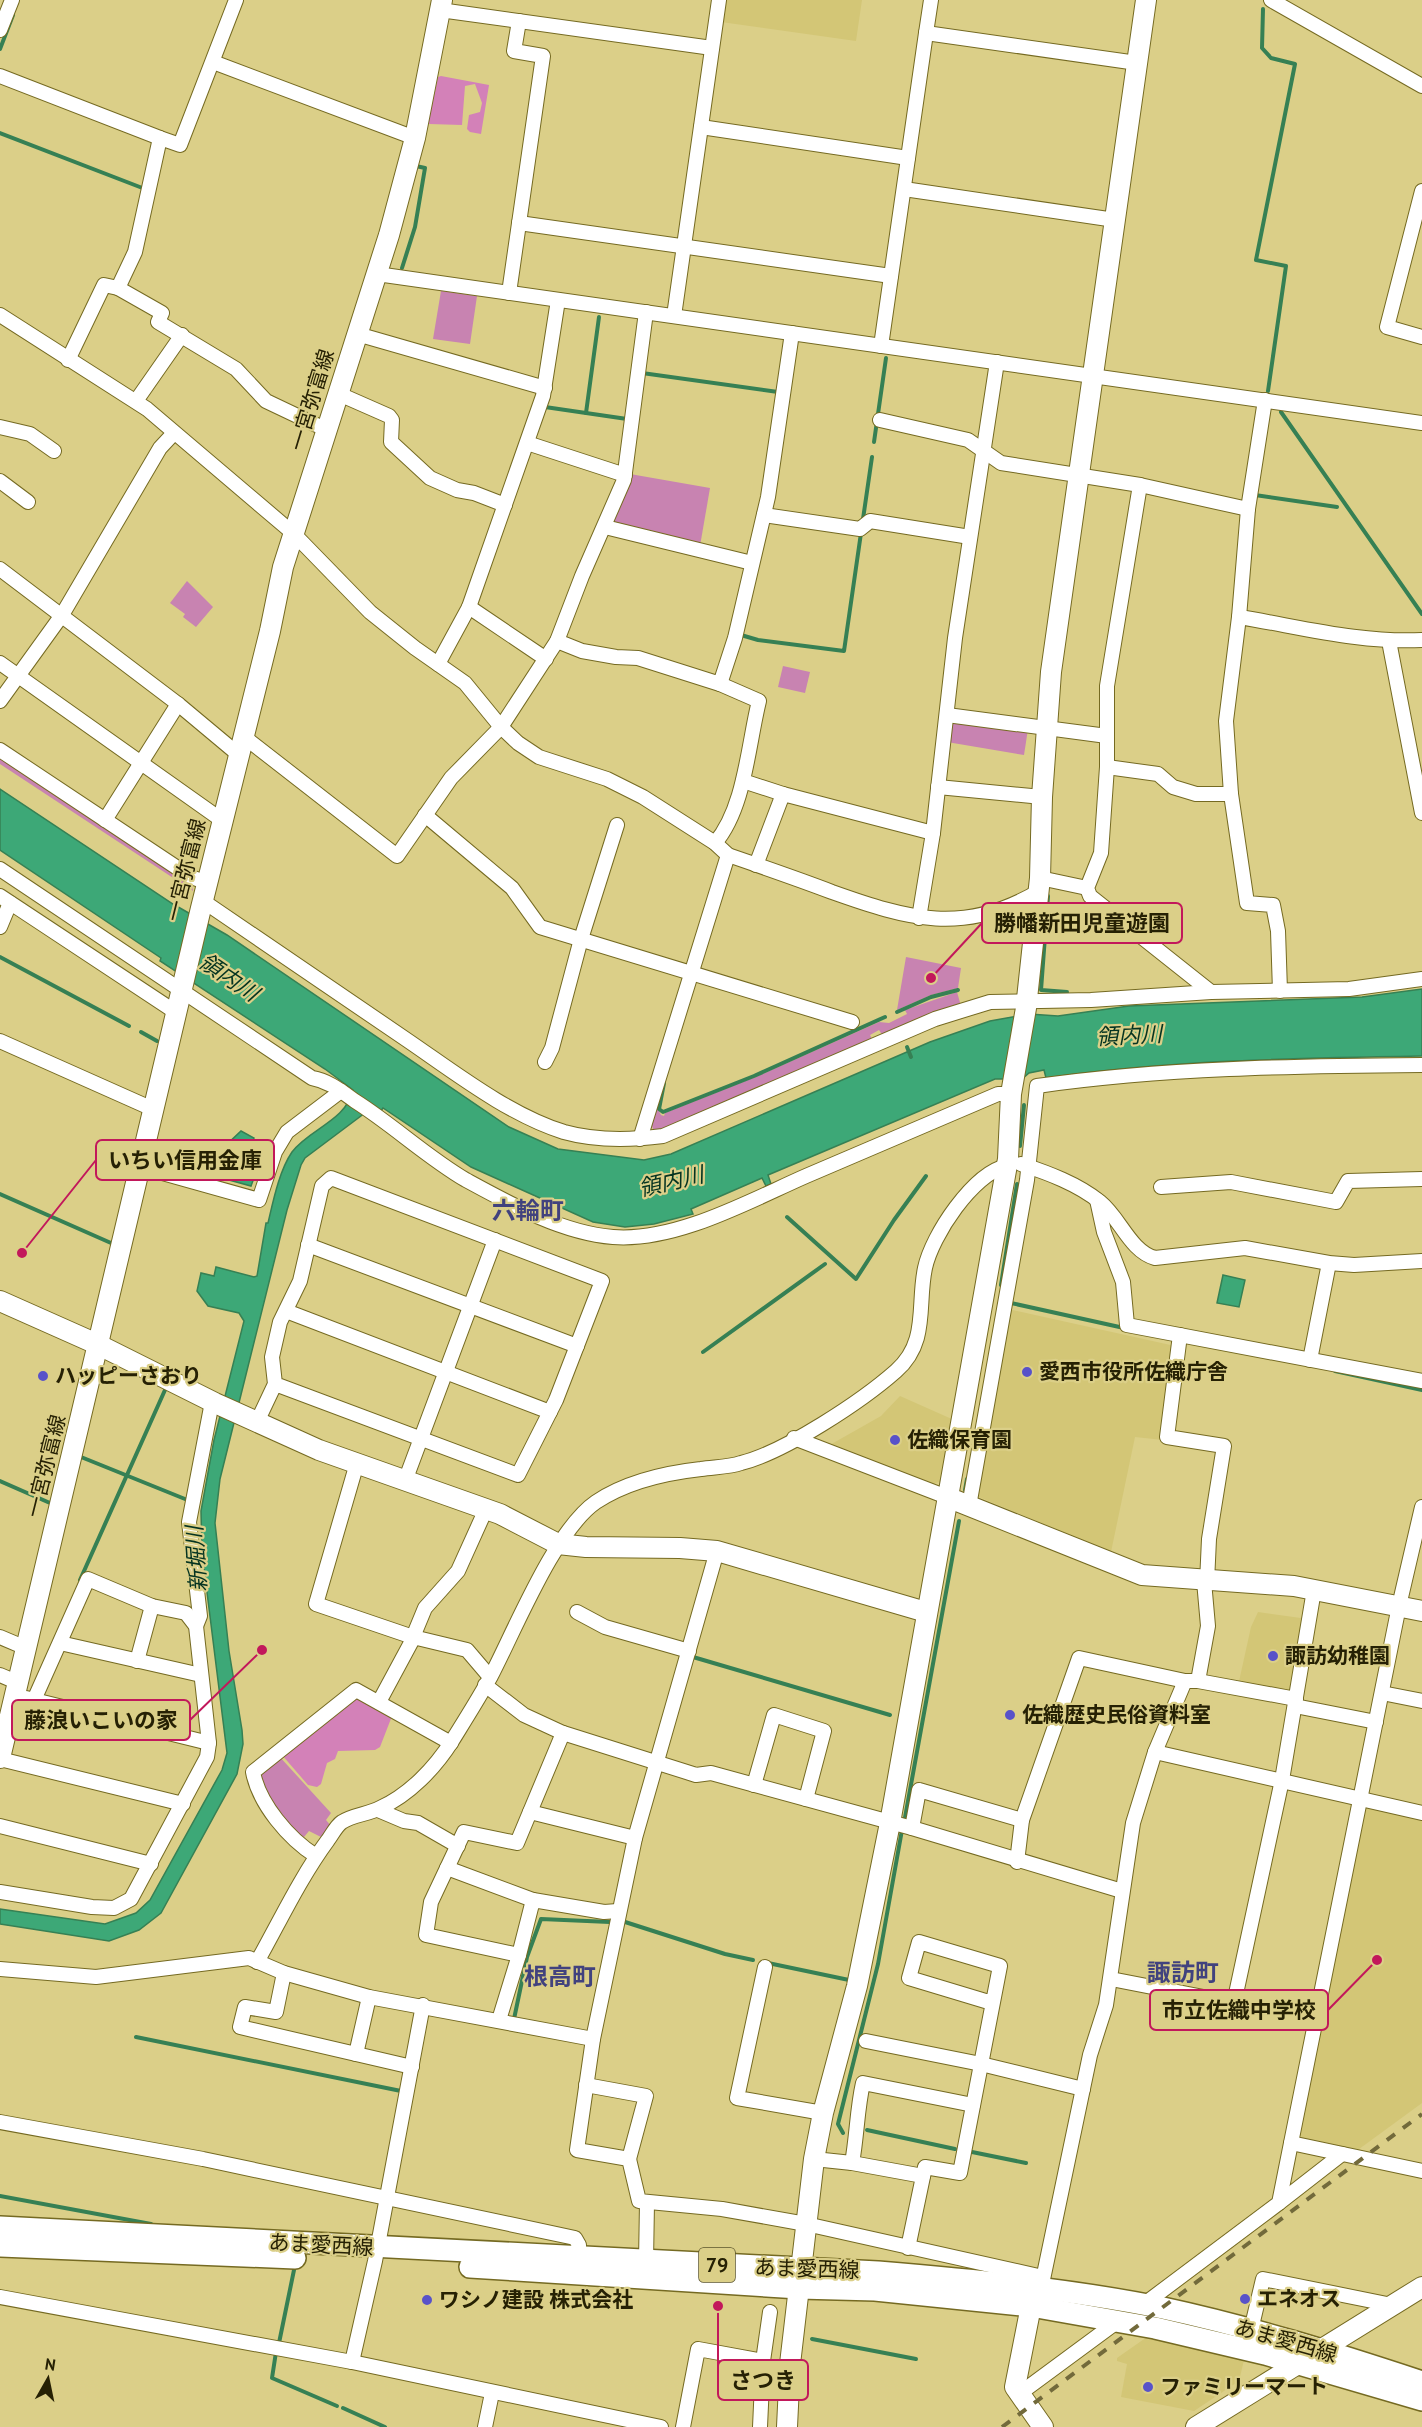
<svg xmlns="http://www.w3.org/2000/svg" width="1422" height="2427" viewBox="0 0 1422 2427" font-family="'PT Sans','Noto Sans JP',sans-serif">
<style>
.built{fill:#d3c676}
.green{fill:#c883b1}
.forest{fill:#d381b8}
.water{fill:#3da877;stroke:#368054;stroke-width:1.5}
.lines{fill:none;stroke-linecap:round;stroke-linejoin:round}
.stream{stroke:#368054;stroke-width:4}
.street-casing{stroke:#756a22;stroke-width:16}
.secondary-casing{stroke:#756a22;stroke-width:22}
.primary-casing{stroke:#756a22;stroke-width:24}
.street{stroke:#fff;stroke-width:14}
.secondary{stroke:#fff;stroke-width:20}
.primary{stroke:#fff;stroke-width:21}
.rail{stroke:#726a3b;stroke-width:4;stroke-dasharray:10 10;stroke-linecap:butt}
.poi-dot{fill:#5852c9;stroke:#dbcf88;stroke-width:2}
.labels{text-anchor:middle;stroke-width:4.5;stroke-linejoin:round;paint-order:stroke}
.shield{fill:#dbcf88;stroke:#5c552c;stroke-width:1.5}
.shield-label{font-size:20px;font-weight:bold;fill:#262104}
.street-label{font-size:21px;fill:#262104;stroke:#dbcf88}
.poi-label{font-size:21px;font-weight:bold;fill:#262104;stroke:#dbcf88;text-anchor:start}
.water-label{font-size:22px;font-style:italic;fill:#053421;stroke:#dbcf88}
.quarter-label{font-size:24px;font-weight:bold;fill:#41427e;stroke:#dbcf88}
.leader{fill:none;stroke:#c2185b;stroke-width:2}
.callout-dot{fill:#c2185b;stroke:#dbcf88;stroke-width:2}
.callout{fill:#dbcf88;stroke:#c2185b;stroke-width:2}
.callout-label{font-size:22px;text-anchor:middle;font-weight:bold;fill:#262104}
</style>
<rect width="100%" height="100%" fill="#dbcf88"/>
<g class="built">
<path d="M 724,0 L 862,0 L 856,41 L 721,22 Z"/>
<path d="M 1008,1309 L 1175,1346 L 1163,1440 L 1135,1437 L 1111,1552 L 974,1495 Z"/>
<path d="M 900,1396 L 954,1420 L 944,1480 L 931,1485 L 828,1446 L 881,1416 Z"/>
<path d="M 1258,1612 L 1308,1619 L 1295,1698 L 1238,1686 L 1251,1627 Z"/>
<path d="M 1369,1805 L 1422,1817 L 1422,2103 L 1355,2152 L 1305,2141 L 1298,2133 L 1361,1813 Z"/>
<path d="M 1147,2337 L 1244,2360 L 1239,2381 L 1194,2411 L 1121,2397 L 1127,2364 L 1117,2361 L 1117,2358 Z"/>
</g>
<g class="green">
<path d="M 441,291 L 477,296 L 470,344 L 433,339 Z"/>
<path d="M 630,474 L 710,488 L 700,546 L 614,526 L 612,522 Z"/>
<path d="M 187,581 L 213,607 L 196,627 L 183,617 L 185,614 L 170,603 Z"/>
<path d="M 783,666 L 810,672 L 805,693 L 778,687 Z"/>
<path d="M 950,722 L 1028,729 L 1024,755 L 947,742 Z"/>
<path d="M 0,755 L 192,883 L 193,891 L 0,764 Z"/>
<path d="M 906,957 L 961,968 L 958,988 L 931,995 L 897,1010 Z"/>
<path d="M 957,992 L 961,1006 L 883,1036 L 879,1030 L 870,1035 L 873,1041 L 664,1132 L 654,1131 L 651,1124 L 667,1061 L 658,1109 L 661,1115 L 664,1116 L 665,1113 L 758,1076 L 879,1022 L 889,1023 L 907,1014 L 905,1010 Z"/>
<path d="M 279,1756 L 331,1813 L 326,1820 L 331,1826 L 321,1837 L 309,1831 L 299,1843 L 259,1791 L 258,1776 Z"/>
</g>
<g class="forest">
<path d="M 441,76 L 489,85 L 481,134 L 470,132 L 467,129 L 469,115 L 480,112 L 482,103 L 475,84 L 465,86 L 462,125 L 429,124 L 426,121 L 432,106 L 438,77 Z"/>
<path d="M 361,1698 L 392,1716 L 380,1747 L 375,1750 L 338,1751 L 335,1759 L 327,1763 L 321,1784 L 317,1787 L 308,1785 L 282,1755 L 353,1699 Z"/>
</g>
<g class="water">
<path d="M 0,789 L 173,904 L 227,935 L 509,1127 L 558,1149 L 644,1160 L 671,1154 L 930,1042 L 990,1021 L 1029,1014 L 1058,1016 L 1129,1006 L 1362,997 L 1422,989 L 1422,1056 C 1297,1058 1170,1060 1046,1078 L 1044,1070 L 1029,1073 L 1022,1079 L 995,1079 L 768,1175 L 771,1184 L 766,1186 L 762,1178 L 691,1209 L 693,1214 L 654,1224 L 625,1227 L 593,1222 L 471,1167 L 383,1108 L 378,1115 L 365,1113 L 305,1158 L 301,1165 L 287,1210 L 220,1479 L 215,1523 L 229,1651 L 242,1730 L 243,1744 L 237,1774 L 161,1913 L 139,1930 L 109,1941 L 0,1924 L 0,1909 L 105,1924 L 136,1913 L 150,1900 L 222,1770 L 227,1753 L 202,1552 L 201,1511 L 214,1440 L 244,1321 L 239,1313 L 208,1306 L 197,1291 L 201,1273 L 214,1276 L 216,1267 L 254,1277 L 257,1276 L 266,1223 L 268,1223 C 273,1202 279,1171 292,1152 C 309,1129 346,1121 353,1090 L 325,1069 L 160,961 L 161,958 L 0,850 Z"/>
<path d="M 241,1131 L 254,1138 L 251,1145 L 263,1153 L 251,1186 L 222,1178 L 216,1169 L 221,1150 Z"/>
<path d="M 1223,1275 L 1245,1280 L 1239,1307 L 1217,1303 Z"/>
</g>
<g class="lines">
<g class="stream">
<path d="M 1263,9 L 1262,48 L 1271,58 L 1295,64 L 1256,260 L 1286,266 L 1268,391"/>
<path d="M 0,49 L 13,15"/>
<path d="M 0,133 L 145,189"/>
<path d="M 402,268 L 415,227 L 425,168 L 416,166"/>
<path d="M 642,373 L 778,392"/>
<path d="M 545,407 L 627,419"/>
<path d="M 1281,412 L 1422,614"/>
<path d="M 586,413 L 599,317"/>
<path d="M 874,442 L 886,358"/>
<path d="M 1255,495 L 1337,507"/>
<path d="M 863,519 L 872,457"/>
<path d="M 741,635 L 758,640 L 844,651 L 861,533"/>
<path d="M 1048,896 L 1041,990 L 1067,992"/>
<path d="M 0,957 L 129,1026"/>
<path d="M 897,1012 L 931,997 L 958,990"/>
<path d="M 141,1032 L 157,1041"/>
<path d="M 907,1047 L 911,1057"/>
<path d="M 664,1083 L 659,1109 L 663,1112 L 754,1076 L 885,1017"/>
<path d="M 1020,1146 L 1024,1105"/>
<path d="M 0,1194 L 111,1243"/>
<path d="M 787,1217 L 856,1279 L 894,1220 L 926,1176"/>
<path d="M 1001,1285 L 1017,1184"/>
<path d="M 1011,1303 L 1124,1328"/>
<path d="M 703,1352 L 825,1264"/>
<path d="M 1335,1371 L 1422,1390"/>
<path d="M 81,1457 L 185,1499"/>
<path d="M 0,1481 L 50,1503"/>
<path d="M 965,1490 L 967,1479"/>
<path d="M 80,1580 L 165,1390"/>
<path d="M 693,1657 L 890,1715"/>
<path d="M 904,1823 L 959,1521"/>
<path d="M 622,1921 L 725,1954 L 753,1960"/>
<path d="M 768,1963 L 849,1980"/>
<path d="M 514,2019 L 527,1957 L 541,1919 L 610,1922"/>
<path d="M 136,2037 L 401,2091"/>
<path d="M 867,2130 L 955,2149"/>
<path d="M 843,2133 L 838,2124 L 878,1964 L 902,1830"/>
<path d="M 972,2152 L 1026,2163"/>
<path d="M 0,2196 L 151,2224"/>
<path d="M 812,2339 L 916,2359"/>
<path d="M 279,2343 L 294,2270"/>
<path d="M 276,2352 L 272,2378 L 337,2406"/>
<path d="M 343,2408 L 385,2427"/>
</g>
<defs>
<g id="street">
<path d="M 931,0 L 926,33 L 1137,63"/>
<path d="M 1271,0 L 1422,86"/>
<path d="M 440,10 L 712,48"/>
<path d="M 0,30 L 12,0"/>
<path d="M 213,62 L 415,138"/>
<path d="M 0,76 L 160,138"/>
<path d="M 701,127 L 908,158"/>
<path d="M 904,189 L 1115,220"/>
<path d="M 1422,191 L 1387,327 L 1422,337"/>
<path d="M 519,223 L 891,276"/>
<path d="M 377,274 L 1422,423"/>
<path d="M 118,288 L 162,313 L 158,322 L 236,369 L 266,401 L 327,430"/>
<path d="M 509,293 L 543,56 L 514,51 L 519,21"/>
<path d="M 0,315 L 147,409 L 294,534 L 370,612 L 415,648 L 465,683 L 501,727 L 518,743 L 539,757 L 607,779 L 643,797 L 715,843 L 728,855 C 763,867 798,879 832,892 C 908,919 964,936 1039,891"/>
<path d="M 674,316 L 719,0"/>
<path d="M 357,334 L 545,388"/>
<path d="M 881,346 L 926,33"/>
<path d="M 68,360 L 104,285 L 118,288 L 135,252 L 160,138 L 180,145 L 236,0"/>
<path d="M 339,394 L 389,416 L 392,420 L 391,442 L 430,478 L 457,490 L 474,493 L 505,505"/>
<path d="M 1265,400 L 1248,509 L 1239,617 L 1226,721 L 1231,794 L 1247,903 L 1273,905 L 1278,931 L 1280,991"/>
<path d="M 136,401 L 182,335"/>
<path d="M 880,420 L 968,440 L 1001,463 L 1140,485 L 1248,509"/>
<path d="M 0,427 L 30,434 L 54,451"/>
<path d="M 527,443 L 625,475"/>
<path d="M 0,481 L 28,502"/>
<path d="M 1140,485 L 1107,686 L 1107,767 L 1101,853 L 1087,888 L 1090,896 L 1211,992"/>
<path d="M 764,515 L 860,529 L 870,521 L 970,537"/>
<path d="M 605,527 L 752,563"/>
<path d="M 0,569 L 178,704 L 239,755"/>
<path d="M 469,607 L 546,659"/>
<path d="M 1239,617 C 1301,627 1360,643 1422,640"/>
<path d="M 557,641 L 582,651 L 616,657 L 638,658 L 720,684 L 735,638 L 768,497 L 792,333"/>
<path d="M 1389,641 L 1422,813"/>
<path d="M 0,663 L 223,821"/>
<path d="M 438,664 L 469,607 L 543,396 L 558,300"/>
<path d="M 0,701 L 62,615 L 160,448 L 174,433"/>
<path d="M 947,715 L 1107,736"/>
<path d="M 243,736 L 397,856 L 451,778 L 501,727 L 557,641 L 582,576 L 624,480 L 646,312"/>
<path d="M 0,750 L 191,877 L 208,883"/>
<path d="M 1107,767 L 1158,774 L 1173,787 L 1196,794 L 1231,794"/>
<path d="M 743,781 L 783,794"/>
<path d="M 938,787 L 1042,797"/>
<path d="M 425,815 L 512,888 L 540,927 L 852,1022"/>
<path d="M 105,820 L 178,704"/>
<path d="M 715,843 C 745,808 748,745 759,701 L 720,684"/>
<path d="M 756,865 L 783,794 L 933,833"/>
<path d="M 0,869 L 312,1078 C 329,1081 341,1091 355,1101 C 393,1125 428,1158 466,1180 C 510,1204 562,1233 613,1237 C 676,1242 749,1201 806,1176 C 870,1149 934,1121 998,1094 L 1011,1094"/>
<path d="M 1040,878 L 1087,888"/>
<path d="M 0,896 L 177,1013"/>
<path d="M 203,901 C 271,947 339,993 407,1040 C 454,1072 509,1115 564,1132 C 596,1141 631,1140 663,1136 L 935,1019 L 990,1002 L 1091,1000 L 1211,992 L 1349,989 L 1422,979"/>
<path d="M 919,918 L 933,833 L 955,638 L 997,362"/>
<path d="M 0,927 L 10,903"/>
<path d="M 0,1041 L 155,1110"/>
<path d="M 545,1062 L 552,1048 L 581,939 L 617,825"/>
<path d="M 640,1139 L 728,855"/>
<path d="M 1021,1164 C 1048,1173 1078,1184 1100,1202 C 1120,1218 1130,1251 1155,1258 L 1245,1248 L 1329,1263 L 1354,1265 L 1422,1261"/>
<path d="M 141,1167 L 259,1200 L 275,1152 L 287,1132 L 341,1091"/>
<path d="M 1161,1187 L 1231,1182 L 1336,1202 L 1348,1181 L 1422,1179"/>
<path d="M 1097,1200 L 1104,1232 L 1123,1282 L 1127,1325 L 1422,1381"/>
<path d="M 308,1245 L 577,1346"/>
<path d="M 286,1311 L 550,1412"/>
<path d="M 1180,1335 L 1167,1437 L 1224,1446 L 1209,1539 L 1207,1582"/>
<path d="M 1310,1360 L 1329,1263"/>
<path d="M 257,1422 L 275,1384 L 272,1357 L 280,1322 L 300,1281 L 322,1186 L 331,1178 L 602,1281 L 556,1400 L 518,1475 L 275,1384"/>
<path d="M 794,1438 L 947,1497"/>
<path d="M 357,1463 L 316,1604 L 413,1637 L 467,1650 L 490,1677"/>
<path d="M 405,1481 L 495,1240"/>
<path d="M 969,1506 L 1027,1180 L 1037,1086 C 1164,1068 1293,1066 1422,1065"/>
<path d="M 1422,1507 L 1399,1606 L 1291,2143 L 1422,2171"/>
<path d="M 717,1551 L 635,1838 L 593,2039 L 577,2150 L 629,2159 L 639,2201 L 722,2209 L 806,2224 L 1043,2277"/>
<path d="M 577,1612 L 605,1627 L 689,1651"/>
<path d="M 196,1626 L 200,1616 L 189,1522 L 212,1402"/>
<path d="M 0,1637 L 26,1648"/>
<path d="M 413,1637 L 425,1608 L 458,1571 L 486,1509"/>
<path d="M 60,1643 L 201,1675"/>
<path d="M 137,1661 L 152,1606"/>
<path d="M 0,1675 L 19,1683"/>
<path d="M 1198,1681 L 1296,1699"/>
<path d="M 485,1685 L 524,1715 L 563,1733"/>
<path d="M 1382,1693 L 1422,1701"/>
<path d="M 26,1698 L 209,1743"/>
<path d="M 379,1702 L 414,1637"/>
<path d="M 1295,1706 L 1376,1722"/>
<path d="M 1155,1752 L 1422,1813"/>
<path d="M 0,1759 L 183,1804"/>
<path d="M 754,1785 L 774,1715 L 824,1731 L 806,1799"/>
<path d="M 378,1810 L 404,1821 L 418,1823 L 458,1846"/>
<path d="M 530,1812 L 635,1838"/>
<path d="M 0,1826 L 151,1864"/>
<path d="M 912,1828 L 919,1790 L 1022,1820"/>
<path d="M 316,1856 C 289,1839 259,1804 253,1772 L 356,1690 L 451,1743"/>
<path d="M 1017,1862 L 1022,1820 L 1079,1658 L 1185,1681"/>
<path d="M 447,1868 L 533,1900"/>
<path d="M 0,1892 L 92,1907 L 114,1908 L 131,1899 L 207,1757 L 209,1743 L 196,1626 L 186,1613 L 152,1606 L 88,1579 L 34,1700"/>
<path d="M 618,1911 L 604,1912 L 533,1900 L 519,1955 L 426,1935 L 431,1902 L 464,1832 L 517,1843 L 563,1733 L 696,1775 L 711,1773 L 912,1828 L 1122,1891"/>
<path d="M 257,1962 C 280,1921 300,1878 328,1840 C 332,1835 336,1826 342,1822 C 352,1815 369,1814 380,1808 C 409,1795 435,1768 452,1741 C 465,1720 479,1698 491,1676 C 515,1630 555,1530 596,1502 C 626,1482 665,1473 701,1469 C 714,1467 729,1467 741,1463 C 785,1452 862,1401 896,1371 C 929,1342 917,1305 925,1268 C 932,1235 973,1174 1006,1166"/>
<path d="M 765,1967 L 737,2098 L 823,2113"/>
<path d="M 0,1969 L 96,1977 L 249,1958 L 284,1973 L 369,1997 L 593,2039"/>
<path d="M 284,1973 L 276,2012 L 245,2007 L 240,2027 L 412,2067"/>
<path d="M 1111,1979 L 1316,2019"/>
<path d="M 1234,2003 L 1282,1780 L 1314,1590"/>
<path d="M 499,2020 L 519,1955"/>
<path d="M 866,2041 L 981,2064 L 1083,2089"/>
<path d="M 356,2054 L 369,1997"/>
<path d="M 586,2085 L 646,2096 L 629,2159"/>
<path d="M 0,2122 L 203,2159 L 575,2238 L 579,2245 L 579,2258"/>
<path d="M 814,2159 L 852,2163 L 923,2176"/>
<path d="M 852,2163 C 857,2136 857,2109 863,2083 L 973,2105"/>
<path d="M 1279,2203 L 1342,2154"/>
<path d="M 908,2248 L 925,2167 L 960,2173 L 1000,1966 L 919,1942 L 909,1978 L 992,2003"/>
<path d="M 646,2261 L 647,2203"/>
<path d="M 1042,2284 L 1090,2055 L 1106,2005 L 1133,1823 L 1155,1752 L 1185,1681 L 1198,1681 L 1208,1626 L 1204,1581"/>
<path d="M 0,2297 L 352,2362 L 661,2427"/>
<path d="M 1143,2305 L 1279,2203 L 1291,2143"/>
<path d="M 1251,2330 L 1263,2279 L 1392,2305"/>
<path d="M 352,2362 L 375,2261 L 423,2005"/>
<path d="M 1019,2394 L 1118,2321"/>
<path d="M 485,2427 L 492,2393"/>
<path d="M 683,2427 L 698,2349 L 763,2361"/>
<path d="M 760,2427 L 763,2361 L 770,2312"/>
</g>
<g id="secondary">
<path d="M 0,1301 L 99,1345 L 215,1403 L 319,1450 L 500,1514 L 558,1544 L 586,1547 L 680,1548 L 717,1551 L 926,1612"/>
<path d="M 947,1497 L 1142,1575 L 1294,1586 L 1422,1611"/>
<path d="M 0,1758 L 201,908 L 270,631 L 283,567 L 389,235 L 415,138 L 442,0"/>
<path d="M 1031,2306 L 1015,2387 L 1043,2427"/>
<path d="M 787,2427 L 790,2364 L 814,2159 L 823,2113 L 857,1986 L 890,1823 L 1008,1159 L 1011,1094 L 1026,1008 L 1040,878 L 1042,797 L 1051,672 L 1146,0"/>
<path d="M 1196,2427 L 1422,2287"/>
</g>
<g id="primary">
<path d="M 0,2227 L 878,2272 C 973,2280 1069,2289 1163,2308 C 1251,2327 1337,2354 1422,2382"/>
<path d="M 0,2246 L 295,2258"/>
<path d="M 470,2267 L 799,2288 L 875,2290 L 1031,2306 L 1155,2328 L 1265,2354 L 1422,2400"/>
</g>
</defs>
<use href="#street" class="street-casing"/>
<use href="#secondary" class="secondary-casing"/>
<use href="#primary" class="primary-casing"/>
<use href="#street" class="street"/>
<use href="#secondary" class="secondary"/>
<use href="#primary" class="primary"/>
<path class="rail" d="M 1002,2427 L 1422,2114"/>
</g>
<g class="poi-dot">
<circle cx="1027" cy="1372" r="6"/>
<circle cx="43" cy="1376" r="6"/>
<circle cx="895" cy="1440" r="6"/>
<circle cx="1273" cy="1656" r="6"/>
<circle cx="1010" cy="1715" r="6"/>
<circle cx="1245" cy="2299" r="6"/>
<circle cx="427" cy="2300" r="6"/>
<circle cx="1148" cy="2387" r="6"/>
</g>
<g class="labels">
<rect class="shield" x="699" y="2248" width="36" height="34" rx="4.5"/>
<g class="shield-label">
<text x="717" y="2272">79</text>
</g>
<g class="street-label">
<text transform="translate(312 400) rotate(-73)" y="7">一宮弥富線</text>
<text transform="translate(186 870) rotate(-76)" y="7">一宮弥富線</text>
<text transform="translate(46 1466) rotate(-76)" y="7">一宮弥富線</text>
<text transform="translate(321 2245) rotate(3)" y="7">あま愛西線</text>
<text transform="translate(807 2269) rotate(2)" y="7">あま愛西線</text>
<text transform="translate(1286 2341) rotate(16)" y="7">あま愛西線</text>
</g>
<g class="poi-label">
<text x="1039" y="1379">愛西市役所佐織庁舎</text>
<text x="55" y="1383">ハッピーさおり</text>
<text x="907" y="1447">佐織保育園</text>
<text x="1285" y="1663">諏訪幼稚園</text>
<text x="1022" y="1722">佐織歴史民俗資料室</text>
<text x="1257" y="2306">エネオス</text>
<text x="439" y="2307">ワシノ建設 株式会社</text>
<text x="1160" y="2394">ファミリーマート</text>
</g>
<g class="water-label">
<text transform="translate(229 977) rotate(34)" y="8">領内川</text>
<text transform="translate(1129 1035) rotate(-3)" y="8">領内川</text>
<text transform="translate(671 1181) rotate(-13)" y="8">領内川</text>
<text transform="translate(196 1559) rotate(-94)" y="8">新堀川</text>
</g>
<g class="quarter-label">
<text x="528" y="1219">六輪町</text>
<text x="1183" y="1981">諏訪町</text>
<text x="560" y="1985">根高町</text>
</g>
</g>
<path class="leader" d="M931 978L982 923M22 1253L96 1160M262 1650L190 1720M1377 1960L1328 2010M718 2306L718 2380"/>
<g class="callout-dot">
<circle cx="931" cy="978" r="6"/>
<circle cx="22" cy="1253" r="6"/>
<circle cx="262" cy="1650" r="6"/>
<circle cx="1377" cy="1960" r="6"/>
<circle cx="718" cy="2306" r="6"/>
</g>
<g class="callout">
<rect x="982" y="903" width="200" height="40" rx="6"/>
<rect x="96" y="1140" width="178" height="40" rx="6"/>
<rect x="12" y="1700" width="178" height="40" rx="6"/>
<rect x="1150" y="1990" width="178" height="40" rx="6"/>
<rect x="718" y="2360" width="90" height="40" rx="6"/>
</g>
<g class="callout-label">
<text x="1082" y="931">勝幡新田児童遊園</text>
<text x="185" y="1168">いちい信用金庫</text>
<text x="101" y="1728">藤浪いこいの家</text>
<text x="1239" y="2018">市立佐織中学校</text>
<text x="763" y="2388">さつき</text>
</g>
<g transform="translate(48 2379) rotate(9)" stroke="#dbcf88" stroke-width="4.5" paint-order="stroke">
<path d="M0-4.5L10 22L0 15L-10 22Z" fill="#262104"/>
<text y="-9" font-size="16" font-weight="bold" text-anchor="middle" fill="#262104">N</text>
</g>
</svg>
